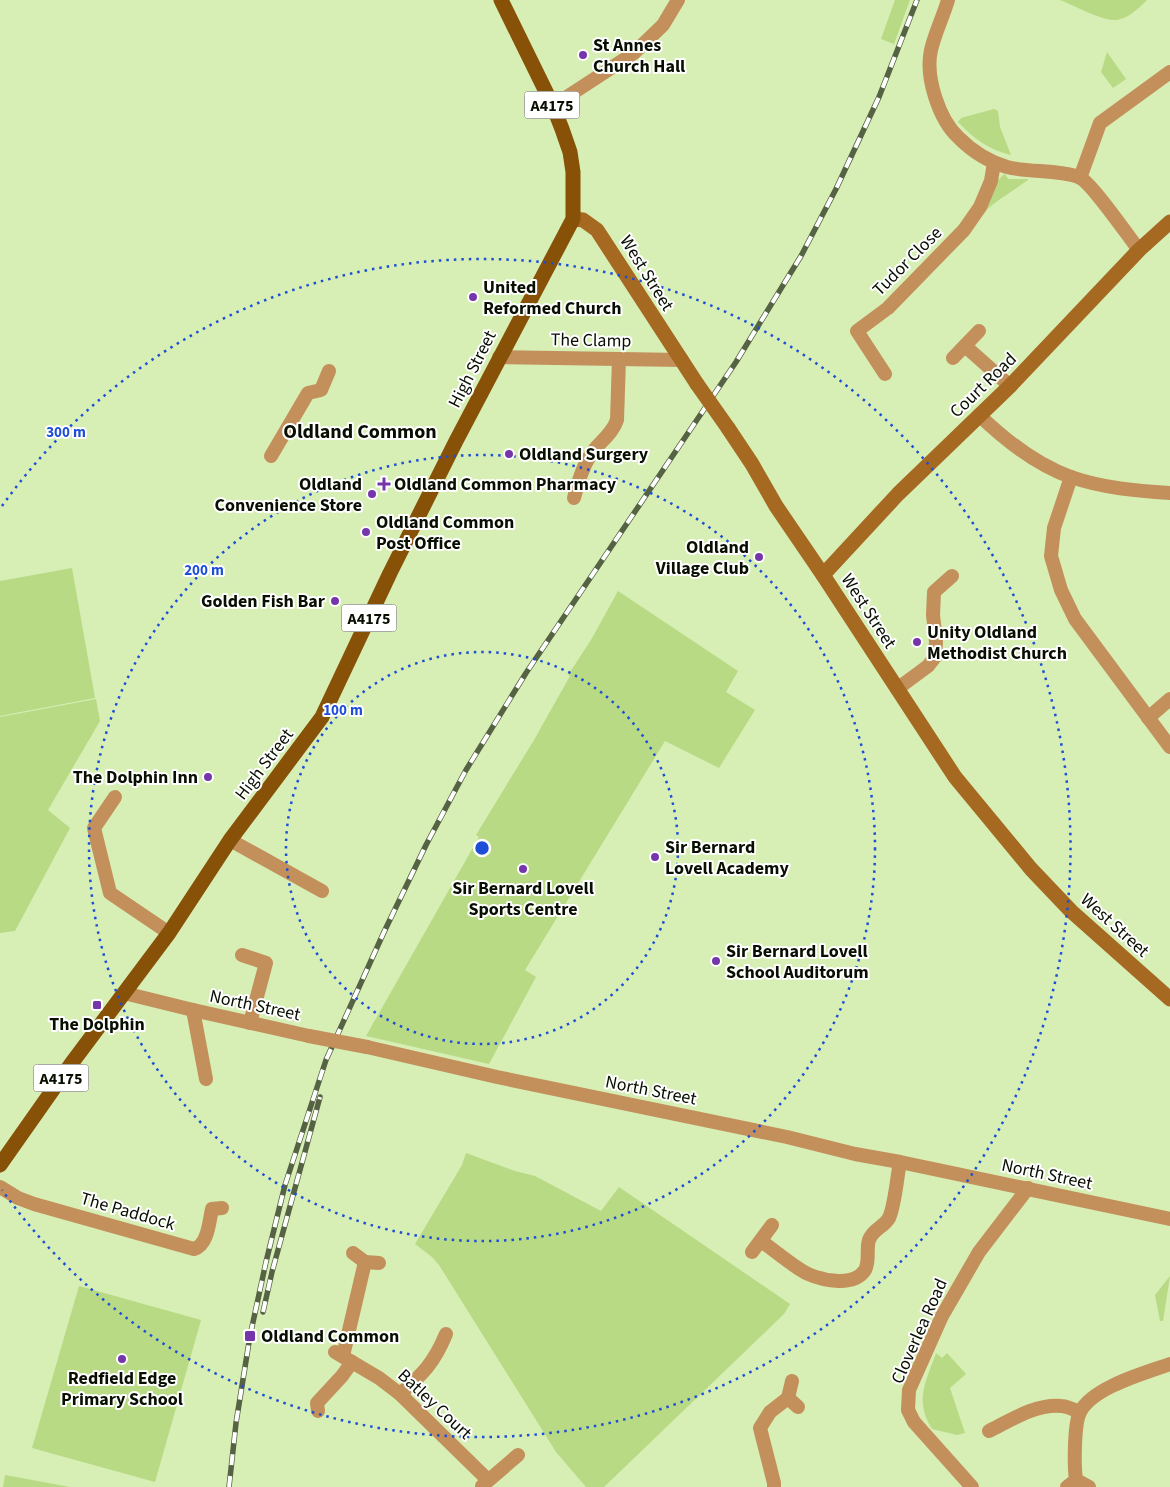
<svg xmlns="http://www.w3.org/2000/svg" width="1170" height="1487" viewBox="0 0 1170 1487" font-family="'Source Sans 3',sans-serif">
<style>
.green{fill:#b9da84}
.lines{fill:none;stroke-linecap:round;stroke-linejoin:round}
.street{stroke:#c38f5b;stroke-width:14}
.secondary{stroke:#a56922;stroke-width:15}
.primary{stroke:#875107;stroke-width:15}
.rail-casing{stroke:#556243;stroke-width:5.5}
.rail{stroke:#fff;stroke-width:4;stroke-dasharray:11;stroke-linecap:butt}
.street-bridge{stroke:#c38f5b;stroke-width:14}
.secondary-bridge{stroke:#a56922;stroke-width:15}
.ring{fill:none;stroke:#1d4ed8;stroke-width:2.5;stroke-dasharray:2.5 5}
.poi-dot{fill:#7636ab;stroke:#fff;stroke-width:2}
.labels{text-anchor:middle;stroke-width:4;stroke-linejoin:round;paint-order:stroke}
.shield{fill:#fff;stroke:#52574c;stroke-width:1}
.shield-label{font-size:16px;font-weight:bold;fill:#080f00}
.poi-label{font-size:18px;font-weight:bold;fill:#080f00;stroke:#fff;text-anchor:start}
.street-label{font-size:18px;fill:#080f00;stroke:#fff}
.quarter-label{font-size:20px;font-weight:bold;fill:#080f00;stroke:#fff}
.centre{fill:#1d4ed8;stroke:#fff;stroke-width:2.5}
.ring-label{font-size:15px;text-anchor:middle;font-weight:bold;fill:#1d4ed8;stroke:#fff;stroke-width:4;stroke-linejoin:round;paint-order:stroke}
</style>
<rect width="100%" height="100%" fill="#d7eeb5"/>
<g class="green">
<path d="M 895,0 L 910,0 L 894,44 L 881,39 Z"/>
<path d="M 1060,0 L 1147,0 C 1139,8 1126,21 1113,20 C 1101,20 1073,5 1060,0 Z"/>
<path d="M 1107,52 L 1126,79 L 1113,88 L 1101,72 Z"/>
<path d="M 994,109 L 998,111 L 1000,127 L 1011,155 C 989,150 973,138 958,122 L 961,118 Z"/>
<path d="M 1005,174 L 1008,179 L 1028,179 L 1028,180 L 996,202 L 984,212 C 989,200 993,181 1005,174 Z"/>
<path d="M 72,568 L 95,698 L 0,716 L 0,581 Z"/>
<path d="M 618,591 L 738,671 L 726,692 L 755,710 L 719,768 L 665,741 L 525,970 L 536,977 L 489,1064 L 366,1036 L 479,837 L 476,835 L 534,740 L 570,676 L 568,675 L 591,640 Z"/>
<path d="M 96,699 L 100,721 L 48,810 L 70,828 L 15,931 L 0,933 L 0,717 Z"/>
<path d="M 466,1153 L 515,1171 L 535,1176 L 601,1211 L 619,1187 L 790,1304 L 784,1314 L 604,1487 L 586,1487 L 556,1452 L 439,1265 L 432,1257 L 415,1244 L 462,1165 Z"/>
<path d="M 1170,1276 L 1163,1321 L 1160,1321 L 1155,1295 Z"/>
<path d="M 79,1286 L 201,1320 L 155,1482 L 32,1448 Z"/>
<path d="M 936,1353 L 942,1358 L 947,1353 L 966,1374 L 950,1388 L 965,1433 L 957,1435 L 932,1429 C 914,1401 926,1381 936,1353 Z"/>
<path d="M 5,1475 L 70,1487 L 3,1487 Z"/>
</g>
<g class="lines">
<g class="street">
<path d="M 948,0 C 943,17 935,33 931,50 C 925,77 939,120 959,138 C 972,151 990,162 1007,167 C 1030,173 1056,169 1079,177 C 1091,182 1128,236 1139,250"/>
<path d="M 553,106 L 634,53 L 663,25 L 678,0"/>
<path d="M 1080,178 L 1100,123 L 1170,72"/>
<path d="M 965,346 L 1010,386"/>
<path d="M 499,357 L 682,360"/>
<path d="M 953,358 L 979,331"/>
<path d="M 885,374 L 857,331 L 888,308 L 964,230 L 980,207 L 991,181 L 994,163"/>
<path d="M 979,415 C 1005,440 1036,465 1071,477 C 1103,488 1137,491 1170,493"/>
<path d="M 271,456 L 308,393 L 321,390 L 329,371"/>
<path d="M 1071,477 L 1054,528 L 1051,556 L 1061,590 L 1075,619 L 1170,747"/>
<path d="M 574,498 C 578,483 582,468 591,454 C 599,442 612,435 617,420 L 619,359"/>
<path d="M 897,689 L 928,666 L 935,657 L 936,642 L 933,615 L 934,592 L 952,576"/>
<path d="M 1148,718 L 1170,699"/>
<path d="M 115,797 L 94,828 L 110,893 L 169,933"/>
<path d="M 230,840 L 322,891"/>
<path d="M 242,955 L 266,963 L 250,1023"/>
<path d="M 124,993 L 193,1010 L 309,1036"/>
<path d="M 193,1010 L 206,1079"/>
<path d="M 367,1047 L 497,1077 L 787,1137 L 855,1154 L 900,1162 L 1170,1219"/>
<path d="M 0,1187 L 18,1198 L 34,1204 L 194,1249 C 208,1245 209,1222 212,1209 L 222,1208"/>
<path d="M 761,1241 C 774,1250 795,1268 808,1274 C 824,1281 854,1287 865,1270 C 870,1261 866,1249 869,1240 C 873,1229 884,1227 889,1218 C 895,1205 897,1177 900,1162"/>
<path d="M 752,1252 L 772,1225"/>
<path d="M 353,1253 L 365,1262 L 379,1263"/>
<path d="M 335,1352 L 379,1378 L 400,1394 L 488,1480"/>
<path d="M 343,1356 L 365,1262"/>
<path d="M 792,1381 L 788,1398 L 798,1407"/>
<path d="M 400,1394 C 423,1374 434,1363 446,1334"/>
<path d="M 318,1411 L 317,1403 L 342,1376 L 352,1362"/>
<path d="M 989,1431 C 1011,1420 1035,1404 1061,1406 C 1067,1406 1074,1410 1080,1412"/>
<path d="M 1076,1480 L 1089,1487"/>
<path d="M 482,1486 L 518,1455"/>
<path d="M 774,1487 L 774,1483 L 760,1428 L 770,1412 L 788,1398"/>
<path d="M 972,1487 L 914,1422 L 908,1410 L 909,1390 L 942,1316 L 979,1252 L 1028,1188"/>
<path d="M 1067,1487 L 1076,1480 C 1074,1466 1074,1424 1080,1412 C 1093,1387 1145,1373 1170,1364"/>
</g>
<g class="secondary">
<path d="M 573,219 L 583,220 L 597,230 L 697,384"/>
<path d="M 728,428 L 752,464 L 776,506 L 823,575 L 955,777 L 1031,869 L 1071,911 L 1170,999"/>
<path d="M 823,575 L 898,494 L 1010,386 L 1139,250 L 1170,222"/>
</g>
<path class="primary" d="M 0,1165 L 71,1064 L 169,933 L 230,840 L 322,717 L 390,573 L 456,441 L 573,219 L 573,172 L 570,152 L 562,129 L 553,106 L 501,0"/>
<defs>
<g id="rail">
<path d="M 263,1312 L 272,1272 L 320,1097"/>
<path d="M 229,1487 L 236,1423 L 250,1336 L 266,1262 L 285,1185 L 326,1060 L 384,932 L 426,845 L 466,770 L 526,673 L 736,362 L 801,256 L 836,189 L 879,97 L 917,0"/>
</g>
</defs>
<use href="#rail" class="rail-casing"/>
<use href="#rail" class="rail"/>
<path class="street-bridge" d="M 309,1036 L 367,1047"/>
<path class="secondary-bridge" d="M 697,384 L 728,428"/>
</g>
<g class="ring">
<circle cx="482" cy="848" r="196"/>
<circle cx="482" cy="848" r="393"/>
<path d="M2 506A589 589 0 1 1 2 1190"/>
</g>
<g class="poi-dot">
<circle cx="583" cy="55" r="5"/>
<circle cx="473" cy="297" r="5"/>
<circle cx="509" cy="454" r="5"/>
<path d="M381.5 476.5h5v5h5v5h-5v5h-5v-5h-5v-5h5z"/>
<circle cx="372" cy="494" r="5"/>
<circle cx="366" cy="532" r="5"/>
<circle cx="759" cy="557" r="5"/>
<circle cx="335" cy="601" r="5"/>
<circle cx="917" cy="642" r="5"/>
<circle cx="208" cy="777" r="5"/>
<circle cx="655" cy="857" r="5"/>
<circle cx="523" cy="869" r="5"/>
<circle cx="716" cy="961" r="5"/>
<rect x="92" y="1000" width="10" height="10" rx="2.5"/>
<rect x="244" y="1330" width="12" height="12" rx="2.5"/>
<circle cx="122" cy="1359" r="5"/>
</g>
<g class="labels">
<g class="shield">
<rect x="524.5" y="91.5" width="55" height="27" rx="4"/>
<rect x="341.5" y="604.5" width="55" height="27" rx="4"/>
<rect x="33.5" y="1064.5" width="55" height="27" rx="4"/>
</g>
<g class="shield-label">
<text x="552" y="111">A4175</text>
<text x="369" y="624">A4175</text>
<text x="61" y="1084">A4175</text>
</g>
<g class="poi-label">
<text x="593" y="51">St Annes<tspan x="593" dy="21">Church Hall</tspan></text>
<text x="483" y="293">United<tspan x="483" dy="21">Reformed Church</tspan></text>
<text x="519" y="460">Oldland Surgery</text>
<text x="362" y="490" text-anchor="end">Oldland<tspan x="362" dy="21">Convenience Store</tspan></text>
<text x="394" y="490">Oldland Common Pharmacy</text>
<text x="376" y="528">Oldland Common<tspan x="376" dy="21">Post Office</tspan></text>
<text x="749" y="553" text-anchor="end">Oldland<tspan x="749" dy="21">Village Club</tspan></text>
<text x="325" y="607" text-anchor="end">Golden Fish Bar</text>
<text x="927" y="638">Unity Oldland<tspan x="927" dy="21">Methodist Church</tspan></text>
<text x="198" y="783" text-anchor="end">The Dolphin Inn</text>
<text x="665" y="853">Sir Bernard<tspan x="665" dy="21">Lovell Academy</tspan></text>
<text x="523" y="894" text-anchor="middle">Sir Bernard Lovell<tspan x="523" dy="21">Sports Centre</tspan></text>
<text x="726" y="957">Sir Bernard Lovell<tspan x="726" dy="21">School Auditorum</tspan></text>
<text x="97" y="1030" text-anchor="middle">The Dolphin</text>
<text x="261" y="1342">Oldland Common</text>
<text x="122" y="1384" text-anchor="middle">Redfield Edge<tspan x="122" dy="21">Primary School</tspan></text>
</g>
<g class="street-label">
<text transform="translate(907 261) rotate(-45)" y="6">Tudor Close</text>
<text transform="translate(647 273) rotate(58)" y="6">West Street</text>
<text transform="translate(591 340) rotate(1)" y="6">The Clamp</text>
<text transform="translate(472 369) rotate(-63)" y="6">High Street</text>
<text transform="translate(983 385) rotate(-44)" y="6">Court Road</text>
<text transform="translate(869 611) rotate(57)" y="6">West Street</text>
<text transform="translate(264 764) rotate(-53)" y="6">High Street</text>
<text transform="translate(1115 925) rotate(42)" y="6">West Street</text>
<text transform="translate(255 1005) rotate(12)" y="6">North Street</text>
<text transform="translate(651 1090) rotate(11)" y="6">North Street</text>
<text transform="translate(1047 1174) rotate(12)" y="6">North Street</text>
<text transform="translate(128 1211) rotate(16)" y="6">The Paddock</text>
<text transform="translate(919 1331) rotate(-66)" y="6">Cloverlea Road</text>
<text transform="translate(435 1404) rotate(43)" y="6">Batley Court</text>
</g>
<g class="quarter-label">
<text x="360" y="438">Oldland Common</text>
</g>
</g>
<circle cx="482" cy="848" r="8" class="centre"/>
<g class="ring-label">
<text x="66" y="437">300 m</text>
<text x="204" y="575">200 m</text>
<text x="343" y="715">100 m</text>
</g>
</svg>
